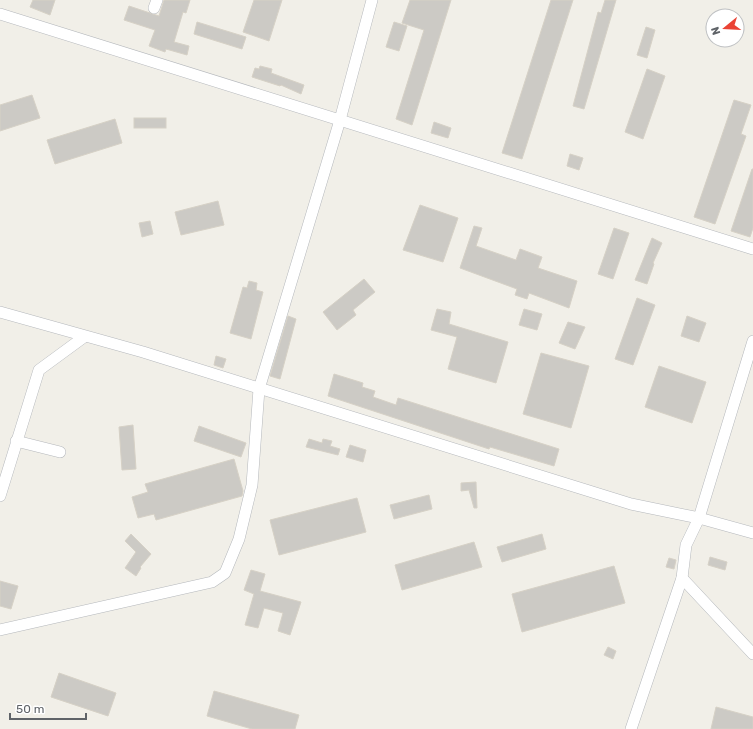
<svg xmlns="http://www.w3.org/2000/svg" width="753" height="729" viewBox="0 0 753 729" font-family="Rubik,sans-serif">
<style>
.building{fill:#cccac5;stroke:#d6d1c6}
.lines{fill:none;stroke-linecap:round;stroke-linejoin:round}
.minor-casing{stroke:#b5b8bc;stroke-width:12}
.minor{stroke:#fff;stroke-width:11}
</style>
<rect width="100%" height="100%" fill="#f1efe8"/>
<g class="building">
<path d="M 33,0 L 55,0 L 50,15 L 30,7 Z"/>
<path d="M 164,0 L 190,0 L 186,13 L 183,12 L 174,42 L 189,46 L 187,55 L 166,49 L 165,52 L 149,46 L 155,30 L 124,20 L 129,6 L 159,16 Z"/>
<path d="M 254,0 L 282,0 L 269,41 L 243,32 Z"/>
<path d="M 410,0 L 451,0 L 412,125 L 396,119 L 424,30 L 402,23 Z"/>
<path d="M 551,0 L 573,0 L 522,159 L 502,153 Z"/>
<path d="M 605,0 L 616,0 L 584,109 L 573,106 L 598,12 L 601,13 Z"/>
<path d="M 197,22 L 246,37 L 242,49 L 194,34 Z"/>
<path d="M 394,22 L 407,26 L 399,51 L 386,47 Z"/>
<path d="M 646,27 L 655,30 L 647,58 L 637,55 Z"/>
<path d="M 260,66 L 272,69 L 271,73 L 304,85 L 301,94 L 281,85 L 280,86 L 252,77 L 255,68 L 259,69 Z"/>
<path d="M 647,69 L 665,76 L 643,139 L 625,132 Z"/>
<path d="M 32,95 L 40,118 L 0,131 L 0,105 Z"/>
<path d="M 734,100 L 751,105 L 741,134 L 746,136 L 715,224 L 694,217 Z"/>
<rect x="134" y="118" width="32" height="10"/>
<path d="M 115,119 L 122,143 L 55,164 L 47,140 Z"/>
<path d="M 434,122 L 451,128 L 448,138 L 431,133 Z"/>
<path d="M 570,154 L 583,158 L 579,170 L 567,166 Z"/>
<path d="M 752,169 L 753,169 L 753,228 L 750,237 L 731,231 Z"/>
<path d="M 218,201 L 224,225 L 181,235 L 175,212 Z"/>
<path d="M 420,205 L 458,218 L 443,262 L 403,250 Z"/>
<path d="M 150,221 L 153,234 L 142,237 L 139,223 Z"/>
<path d="M 474,226 L 482,228 L 476,246 L 516,260 L 520,249 L 542,257 L 538,268 L 577,281 L 569,308 L 529,293 L 527,299 L 515,295 L 517,289 L 460,268 Z"/>
<path d="M 614,228 L 629,233 L 613,279 L 598,274 Z"/>
<path d="M 652,238 L 662,243 L 653,263 L 654,264 L 647,284 L 635,280 Z"/>
<path d="M 364,279 L 375,292 L 353,310 L 356,315 L 337,330 L 323,312 Z"/>
<path d="M 249,281 L 257,283 L 256,290 L 263,292 L 251,339 L 230,333 L 243,287 L 247,288 Z"/>
<path d="M 637,298 L 655,305 L 633,365 L 615,359 Z"/>
<path d="M 437,309 L 451,312 L 449,324 L 508,342 L 496,383 L 448,369 L 457,337 L 431,330 Z"/>
<path d="M 524,309 L 542,314 L 537,330 L 519,325 Z"/>
<path d="M 288,316 L 296,319 L 280,379 L 270,376 Z"/>
<path d="M 687,316 L 706,323 L 699,342 L 681,336 Z"/>
<path d="M 568,322 L 585,327 L 575,349 L 559,343 Z"/>
<path d="M 541,353 L 589,366 L 571,428 L 523,414 Z"/>
<path d="M 216,356 L 226,359 L 223,368 L 214,365 Z"/>
<path d="M 659,366 L 706,382 L 692,423 L 645,407 Z"/>
<path d="M 334,374 L 363,383 L 362,387 L 375,391 L 373,397 L 396,405 L 398,398 L 559,449 L 554,466 L 490,447 L 489,449 L 328,396 Z"/>
<path d="M 133,425 L 136,469 L 122,470 L 119,427 Z"/>
<path d="M 199,426 L 246,443 L 241,457 L 194,441 Z"/>
<path d="M 309,439 L 322,443 L 323,439 L 332,441 L 330,446 L 340,449 L 338,455 L 306,447 Z"/>
<path d="M 350,445 L 366,450 L 363,462 L 346,457 Z"/>
<path d="M 234,459 L 243,491 L 242,496 L 156,520 L 154,514 L 138,518 L 132,497 L 148,492 L 145,484 Z"/>
<path d="M 476,482 L 477,508 L 474,508 L 469,490 L 461,491 L 461,483 Z"/>
<path d="M 429,495 L 432,509 L 394,519 L 390,505 Z"/>
<path d="M 357,498 L 366,532 L 279,555 L 270,520 Z"/>
<path d="M 131,534 L 151,554 L 140,567 L 141,568 L 136,576 L 125,568 L 136,552 L 125,541 Z"/>
<path d="M 542,534 L 546,549 L 502,562 L 497,547 Z"/>
<path d="M 474,542 L 482,567 L 402,590 L 395,565 Z"/>
<path d="M 710,557 L 727,562 L 725,570 L 708,565 Z"/>
<path d="M 669,558 L 676,560 L 674,569 L 666,567 Z"/>
<path d="M 614,566 L 625,603 L 522,632 L 512,594 Z"/>
<path d="M 251,570 L 265,574 L 260,591 L 301,602 L 290,635 L 278,631 L 283,613 L 264,608 L 258,628 L 245,625 L 254,594 L 244,590 Z"/>
<path d="M 0,581 L 18,586 L 11,609 L 0,606 Z"/>
<path d="M 608,647 L 616,651 L 613,659 L 604,655 Z"/>
<path d="M 59,673 L 116,693 L 108,716 L 51,697 Z"/>
<path d="M 214,691 L 299,715 L 295,729 L 252,729 L 207,716 Z"/>
<path d="M 716,707 L 753,717 L 753,729 L 711,729 Z"/>
</g>
<g class="lines">
<defs>
<g id="minor">
<path d="M 154,8 L 157,0"/>
<path d="M 0,14 L 753,249"/>
<path d="M 0,312 L 143,352 L 631,504 L 699,518 L 753,533"/>
<path d="M 16,441 L 60,452"/>
<path d="M 0,496 L 39,370 L 84,337"/>
<path d="M 682,578 L 753,654"/>
<path d="M 0,630 L 212,582 L 225,573 L 239,539 L 252,485 L 259,389 L 340,120 L 372,0"/>
<path d="M 631,729 L 682,578 L 686,545 L 699,518 L 753,341"/>
</g>
</defs>
<use href="#minor" class="minor-casing"/>
<use href="#minor" class="minor"/>
</g>
<g transform="translate(725 28) rotate(252)"><circle r="19" fill="#ffffff" stroke="#bfc1c3"/>
<path d="M0-3L7 15L0 10L-7 15Z" fill="#ea4335"/>
<text y="-6" font-size="11" font-weight="bold" text-anchor="middle" fill="#5f6368">N</text>
</g>
<path d="M10 713v6h76v-6" fill="none" stroke="#5f6368" stroke-width="2"/>
<text x="16" y="713" font-size="12" fill="#5f6368" stroke="#ffffff" stroke-width="3" paint-order="stroke">50 m</text>
</svg>
